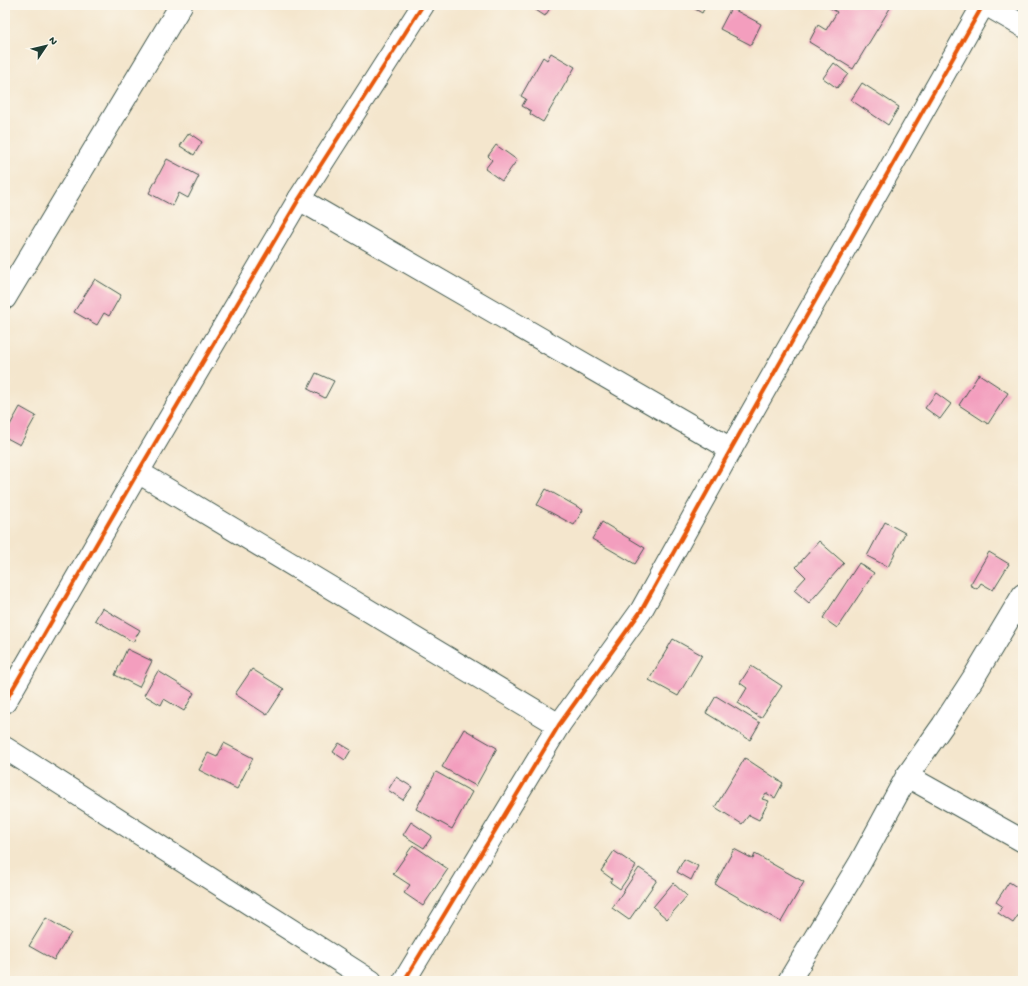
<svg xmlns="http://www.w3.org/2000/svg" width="1028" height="986" viewBox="0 0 1028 986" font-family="'Gochi Hand',sans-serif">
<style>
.building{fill:#f39ebe}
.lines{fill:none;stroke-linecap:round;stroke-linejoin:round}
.minor-casing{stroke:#3f564b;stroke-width:24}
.minor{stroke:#fff;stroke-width:22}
.cycleway-casing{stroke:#fbf7ec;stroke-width:6}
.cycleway{stroke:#e8590c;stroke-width:4}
</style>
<rect width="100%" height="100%" fill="#fbf7ec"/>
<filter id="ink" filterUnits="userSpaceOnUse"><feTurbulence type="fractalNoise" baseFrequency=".025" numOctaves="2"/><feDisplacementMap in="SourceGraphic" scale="8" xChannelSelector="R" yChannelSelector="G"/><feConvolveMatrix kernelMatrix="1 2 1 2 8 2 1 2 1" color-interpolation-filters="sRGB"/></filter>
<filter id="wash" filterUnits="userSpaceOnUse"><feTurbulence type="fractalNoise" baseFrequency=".012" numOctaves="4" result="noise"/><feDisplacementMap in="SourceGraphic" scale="16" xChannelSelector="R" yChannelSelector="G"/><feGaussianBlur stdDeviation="0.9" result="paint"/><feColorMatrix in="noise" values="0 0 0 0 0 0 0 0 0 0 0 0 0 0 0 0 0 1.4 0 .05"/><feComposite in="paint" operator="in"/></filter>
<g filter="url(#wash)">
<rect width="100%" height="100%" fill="#f4e6cd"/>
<g id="blocks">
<g class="building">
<path d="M 528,5 L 552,5 L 545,16 Z"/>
<path d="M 688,5 L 706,5 L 702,13 Z"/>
<path d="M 825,5 L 892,5 L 853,69 L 809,42 L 818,25 L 826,30 L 837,12 Z"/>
<path d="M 731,8 L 761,24 L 751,45 L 720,29 Z"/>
<path d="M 551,53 L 575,67 L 543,122 L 530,114 L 531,111 L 522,106 L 526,99 L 521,96 L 543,57 L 547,60 Z"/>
<path d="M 834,63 L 848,74 L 837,88 L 823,78 Z"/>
<path d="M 862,83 L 899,107 L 888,125 L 851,100 Z"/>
<path d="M 189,133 L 202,142 L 194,155 L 180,146 Z"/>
<path d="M 496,145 L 517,160 L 502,181 L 485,169 L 492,160 L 488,156 Z"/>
<path d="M 167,159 L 199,176 L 188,198 L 179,193 L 173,206 L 149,193 Z"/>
<path d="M 95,279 L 121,295 L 109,316 L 104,313 L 97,325 L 74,312 Z"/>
<path d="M 316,373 L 334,381 L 325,398 L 308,389 Z"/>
<path d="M 979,374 L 1008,393 L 988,424 L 959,405 Z"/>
<path d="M 936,393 L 951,404 L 940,419 L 925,408 Z"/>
<path d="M 20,407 L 36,416 L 20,445 L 5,437 L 5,434 Z"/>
<path d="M 546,489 L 583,510 L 574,525 L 537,505 Z"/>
<path d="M 602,522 L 645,548 L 635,564 L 592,539 Z"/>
<path d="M 885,522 L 905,533 L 888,567 L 867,556 Z"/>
<path d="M 819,541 L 844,563 L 809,603 L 794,590 L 806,577 L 796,567 Z"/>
<path d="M 989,552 L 1009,564 L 993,590 L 981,583 L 977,589 L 970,585 Z"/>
<path d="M 859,563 L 874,573 L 837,628 L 823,618 Z"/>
<path d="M 102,608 L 140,630 L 133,642 L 95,620 Z"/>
<path d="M 673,639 L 702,655 L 678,696 L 649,680 Z"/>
<path d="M 127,649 L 152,661 L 139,687 L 115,675 Z"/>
<path d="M 751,666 L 782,686 L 761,718 L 738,703 L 747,688 L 740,683 Z"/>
<path d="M 252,669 L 284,689 L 267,715 L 235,694 Z"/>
<path d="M 158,671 L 194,693 L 184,711 L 164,699 L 161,705 L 144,695 Z"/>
<path d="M 716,696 L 760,723 L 750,740 L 706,713 Z"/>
<path d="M 464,729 L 497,748 L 476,786 L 442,767 Z"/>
<path d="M 224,743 L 253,758 L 237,789 L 199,770 L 208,753 L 217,757 Z"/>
<path d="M 339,743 L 351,750 L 345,760 L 333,752 Z"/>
<path d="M 745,758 L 783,783 L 775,798 L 766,793 L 762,799 L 769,801 L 759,820 L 749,815 L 742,824 L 715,807 Z"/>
<path d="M 436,772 L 472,792 L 452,829 L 416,809 Z"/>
<path d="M 396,777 L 412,787 L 403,800 L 388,790 Z"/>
<path d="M 411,822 L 432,836 L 424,848 L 403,835 Z"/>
<path d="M 413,845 L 448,869 L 423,906 L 404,893 L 410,885 L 393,874 Z"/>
<path d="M 734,849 L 753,859 L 755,854 L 804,882 L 781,922 L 715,884 Z"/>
<path d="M 614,851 L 636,866 L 620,889 L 610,882 L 612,879 L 601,871 Z"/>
<path d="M 684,859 L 698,866 L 691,880 L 677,872 Z"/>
<path d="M 639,868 L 657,880 L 629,920 L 612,908 Z"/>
<path d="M 1009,882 L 1023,891 L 1023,908 L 1013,923 L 998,913 L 1002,906 L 996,902 Z"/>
<path d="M 673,883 L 687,896 L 667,919 L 653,907 Z"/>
<path d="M 46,918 L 71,933 L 54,960 L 29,946 Z"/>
</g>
</g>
</g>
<g filter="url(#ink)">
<use href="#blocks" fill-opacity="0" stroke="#3f564b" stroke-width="1"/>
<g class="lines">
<defs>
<g id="minor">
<path d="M 987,5 L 1023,26"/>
<path d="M 299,199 L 731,449"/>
<path d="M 5,298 L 181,5"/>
<path d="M 138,472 L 559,725"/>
<path d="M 5,702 L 138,472 L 299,199 L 423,5"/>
<path d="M 5,748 L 371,981"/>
<path d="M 907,776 L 1023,841"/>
<path d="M 404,981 L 559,725 L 641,611 L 731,449 L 983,5"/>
<path d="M 789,981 L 860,863 L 907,776 L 943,725 L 974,677 L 1023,595"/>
</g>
</defs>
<use href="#minor" class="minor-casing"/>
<use href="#minor" class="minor"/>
<defs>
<g id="cycleway">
<path d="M 5,702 L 138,472 L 299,199 L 423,5"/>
<path d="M 404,981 L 559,725 L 641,611 L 731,449 L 983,5"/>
</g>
</defs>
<use href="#cycleway" class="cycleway-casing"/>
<use href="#cycleway" class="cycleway"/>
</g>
</g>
<rect width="1028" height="986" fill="none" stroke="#fbf7ec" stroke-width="20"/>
<g transform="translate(46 46) rotate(55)" stroke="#fbf7ec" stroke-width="3" paint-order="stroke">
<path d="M0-3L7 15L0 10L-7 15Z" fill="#1f3d34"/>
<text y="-6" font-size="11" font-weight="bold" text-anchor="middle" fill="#1f3d34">N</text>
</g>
</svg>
